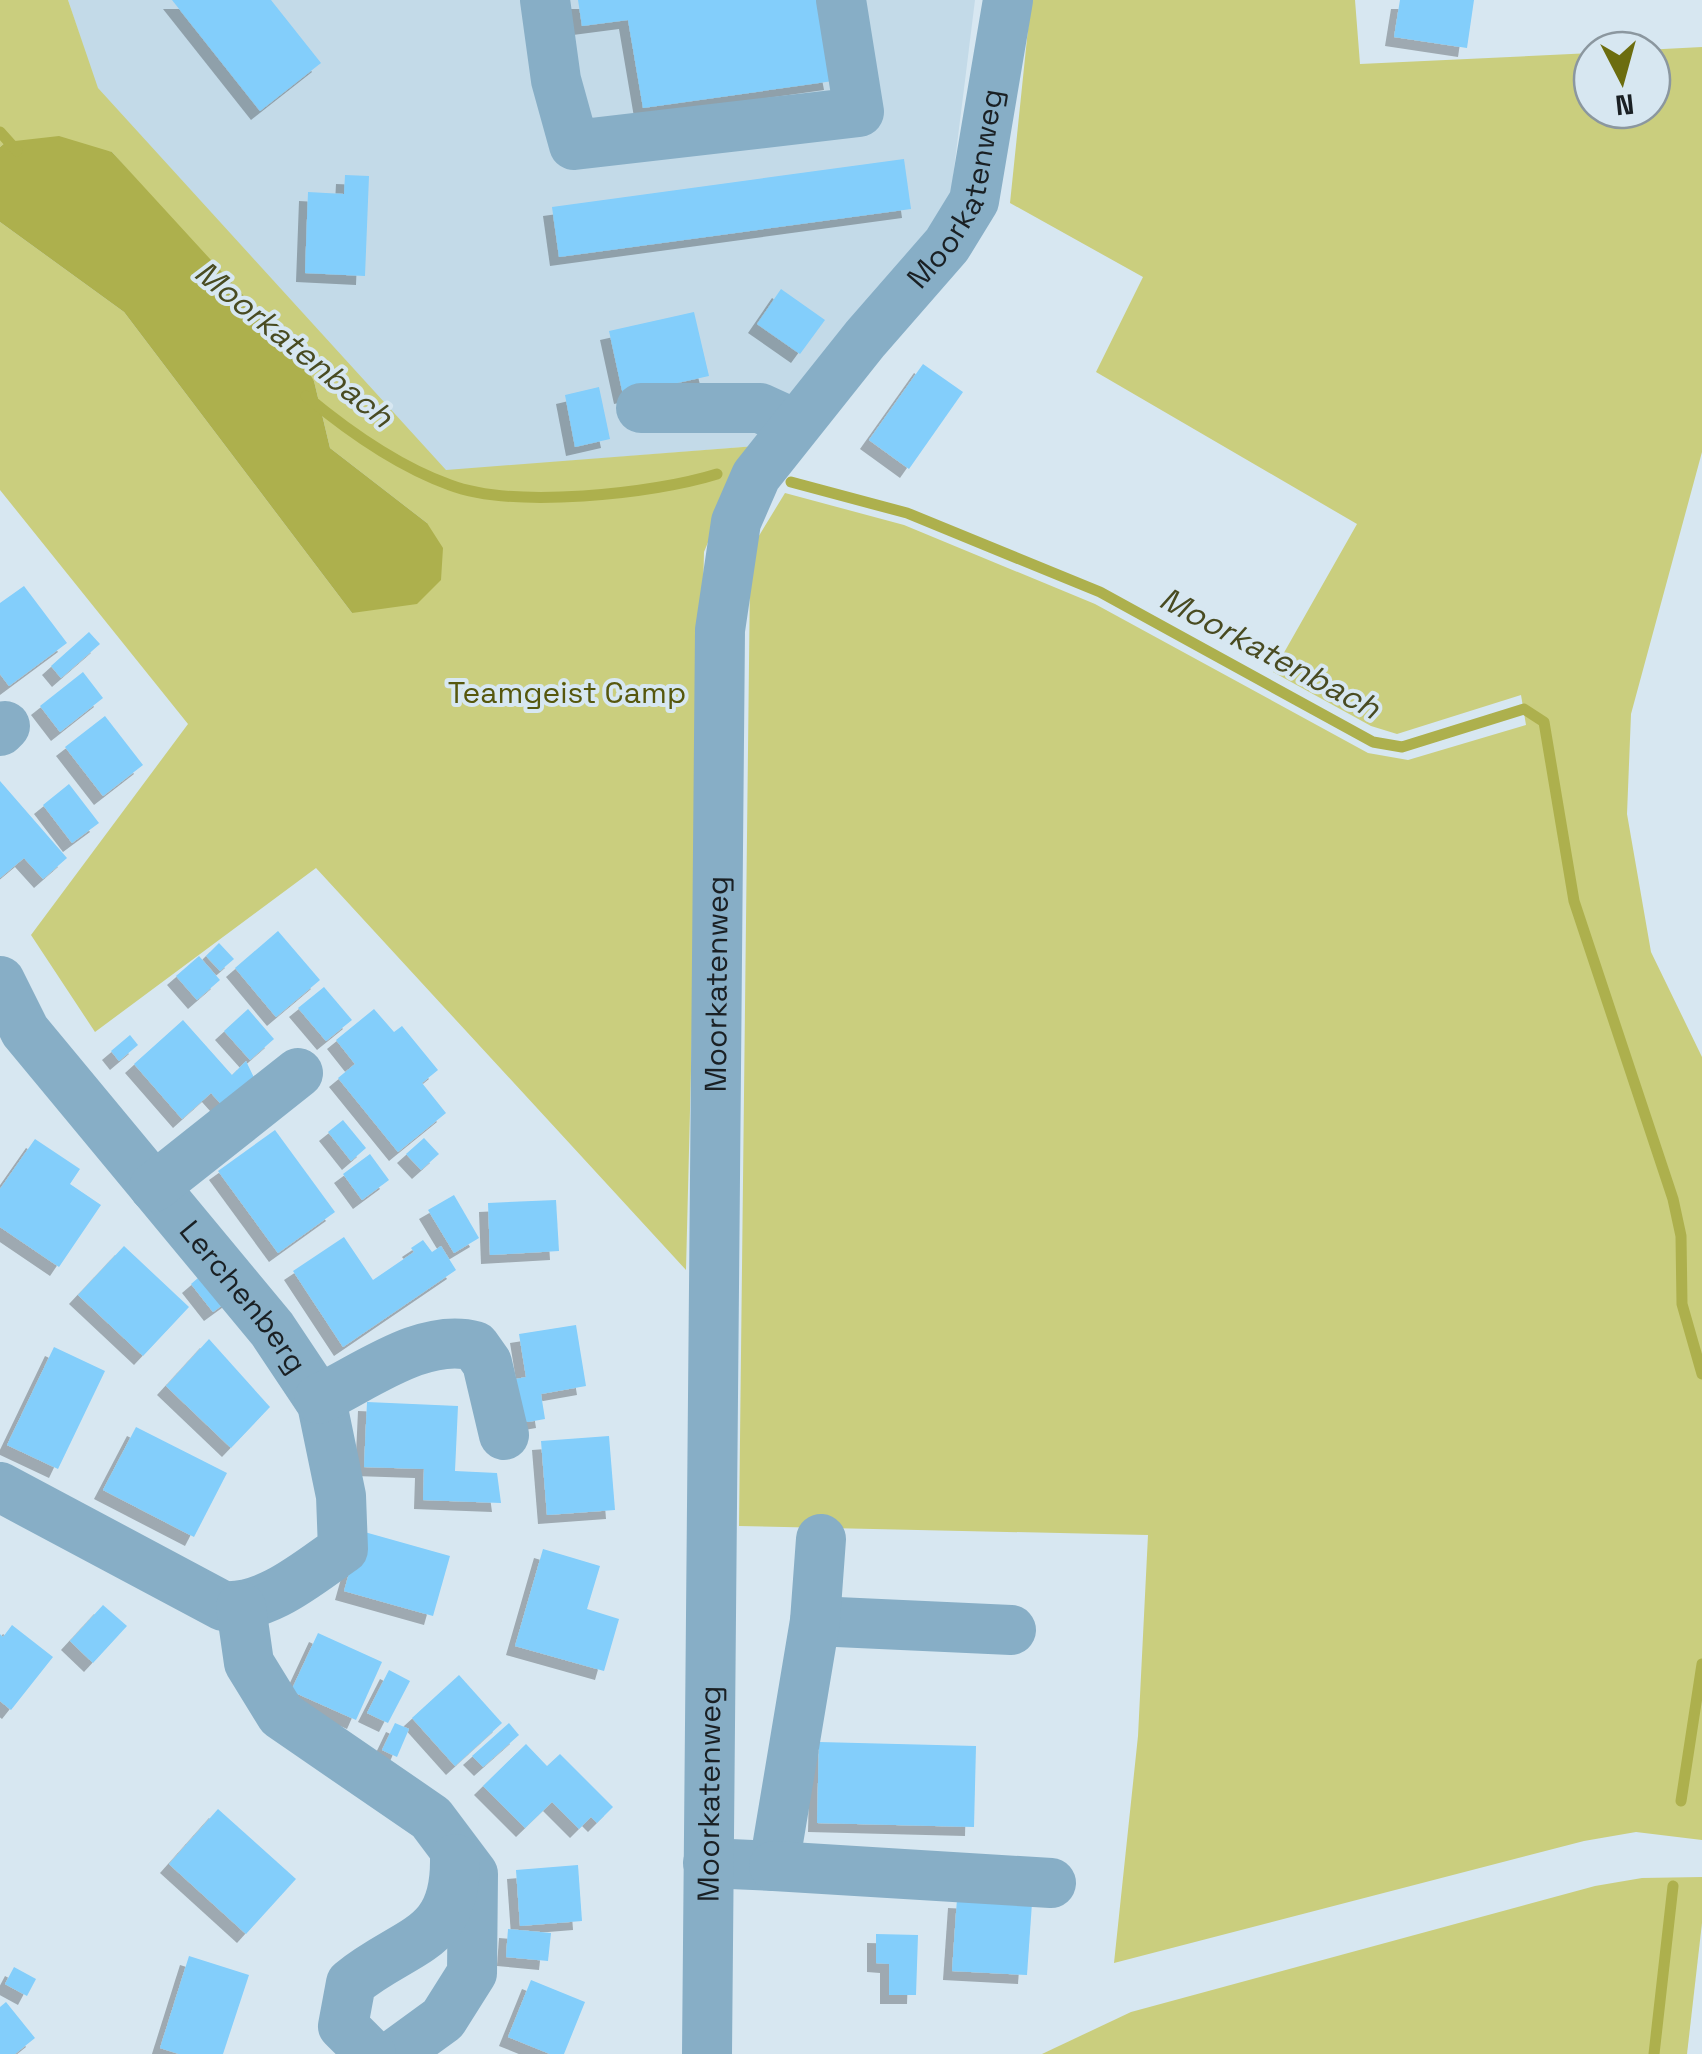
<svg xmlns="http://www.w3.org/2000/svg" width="1702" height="2054" viewBox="0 0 1702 2054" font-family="'Space Grotesk',sans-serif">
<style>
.built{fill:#c3dae8}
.green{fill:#cace7e}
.water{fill:#adb04d}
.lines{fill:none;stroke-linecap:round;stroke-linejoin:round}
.stream{stroke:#adb04d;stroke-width:11}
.building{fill:#83cefb;filter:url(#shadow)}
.minor{stroke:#87aec6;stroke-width:50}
.labels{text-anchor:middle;stroke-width:8;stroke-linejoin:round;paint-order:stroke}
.street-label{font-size:30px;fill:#1a2024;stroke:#d7e7f1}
.park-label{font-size:30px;fill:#56570d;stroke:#d7e7f1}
.water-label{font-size:32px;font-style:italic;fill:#494b21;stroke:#d7e7f1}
</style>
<defs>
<filter id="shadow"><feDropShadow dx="-9" dy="9" stdDeviation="0" flood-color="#0004"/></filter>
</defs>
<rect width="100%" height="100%" fill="#d7e7f1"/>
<path class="built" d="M 68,0 L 975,0 L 950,201 L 756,446 L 446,471 L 97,88 Z"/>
<g class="green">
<path d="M 0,0 L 68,0 L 98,88 L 446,470 L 756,446 L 725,501 L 704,552 L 686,1270 L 316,868 L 95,1032 L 31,935 L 188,724 L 0,490 L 0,222 L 124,312 L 352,613 L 427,523 L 330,448 L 314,381 L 112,152 L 6,142 L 0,147 Z"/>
<path d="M 1031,0 L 1355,0 L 1360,64 L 1592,53 L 1592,110 L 1652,110 L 1652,50 L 1644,50 L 1702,47 L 1702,452 L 1631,714 L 1627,814 L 1651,952 L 1702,1057 L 1702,1840 L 1636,1832 L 1584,1841 L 1114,1963 L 1138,1736 L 1148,1535 L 739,1526 L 750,578 L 757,539 L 785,493 L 904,525 L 1095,604 L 1368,753 L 1408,760 L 1526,725 L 1521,695 L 1397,734 L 1371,726 L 1273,672 L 1357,524 L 1096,372 L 1143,277 L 1010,203 Z"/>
<path d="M 1702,1877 L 1702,1923 L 1687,2054 L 1042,2054 L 1131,2012 L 1595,1886 L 1642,1878 Z"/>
</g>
<path class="water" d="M 59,136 L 112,152 L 298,355 L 314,381 L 330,448 L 427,523 L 443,548 L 441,580 L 417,604 L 352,613 L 124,312 L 0,222 L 0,147 L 6,142 Z"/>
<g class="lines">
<g class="stream">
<path d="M 0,132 L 17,151"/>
<path d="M 306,396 C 348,431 397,466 450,485 C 513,509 653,494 717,474"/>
<path d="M 791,482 L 907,513 L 1100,592 L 1373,742 L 1402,747 L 1524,709 L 1544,722 L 1574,901 L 1673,1199 L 1681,1236 L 1682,1304 L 1702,1374"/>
<path d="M 1681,1801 L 1702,1664"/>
<path d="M 1654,2054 L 1673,1886"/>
</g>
</g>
<g class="building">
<path d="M 172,0 L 271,0 L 321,63 L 260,111 Z"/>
<path d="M 578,0 L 818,0 L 833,81 L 643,108 L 628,20 L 582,26 Z"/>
<path d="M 1400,0 L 1474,0 L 1467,48 L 1394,37 Z"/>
<path d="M 904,159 L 911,209 L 559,257 L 552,207 Z"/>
<path d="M 345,175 L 369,176 L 365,276 L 305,273 L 308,192 L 344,194 Z"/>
<path d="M 781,289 L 825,320 L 800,354 L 757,324 Z"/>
<path d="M 694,312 L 709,376 L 623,395 L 609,331 Z"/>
<path d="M 923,364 L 963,392 L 909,469 L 869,440 Z"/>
<path d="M 599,387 L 610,439 L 575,447 L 565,395 Z"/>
<path d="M 24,586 L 67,643 L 9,686 L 0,674 L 0,603 Z"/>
<path d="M 89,632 L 100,644 L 61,678 L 51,666 Z"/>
<path d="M 83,672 L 103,698 L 60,732 L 40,706 Z"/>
<path d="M 105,716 L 143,765 L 103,796 L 65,747 Z"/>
<path d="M 0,781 L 67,858 L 43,879 L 24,858 L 0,878 Z"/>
<path d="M 69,784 L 99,823 L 72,843 L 43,805 Z"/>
<path d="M 278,931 L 320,980 L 276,1017 L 235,968 Z"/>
<path d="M 219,943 L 234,959 L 220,971 L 206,956 Z"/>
<path d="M 199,956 L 220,980 L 197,1000 L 176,976 Z"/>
<path d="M 324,987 L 352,1020 L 326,1041 L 298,1008 Z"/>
<path d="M 248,1009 L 274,1039 L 250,1060 L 224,1031 Z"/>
<path d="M 374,1009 L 394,1032 L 402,1026 L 438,1070 L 422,1083 L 446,1113 L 398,1152 L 338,1078 L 355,1064 L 336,1040 Z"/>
<path d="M 183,1020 L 232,1075 L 246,1061 L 258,1086 L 228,1112 L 211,1093 L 182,1119 L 134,1064 Z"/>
<path d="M 130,1035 L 138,1045 L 119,1061 L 111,1051 Z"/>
<path d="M 343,1120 L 366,1148 L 351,1161 L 328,1132 Z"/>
<path d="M 275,1130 L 335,1212 L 278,1253 L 218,1171 Z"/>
<path d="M 424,1138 L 439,1154 L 421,1170 L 406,1154 Z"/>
<path d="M 35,1139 L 80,1169 L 70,1184 L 101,1205 L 59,1267 L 0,1227 L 0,1189 Z"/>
<path d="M 370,1154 L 389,1180 L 362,1200 L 343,1174 Z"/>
<path d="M 454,1195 L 479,1238 L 454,1253 L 428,1210 Z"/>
<path d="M 556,1200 L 559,1251 L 490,1255 L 488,1203 Z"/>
<path d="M 344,1237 L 373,1280 L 414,1252 L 411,1248 L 423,1240 L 432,1252 L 441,1246 L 456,1270 L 343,1347 L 293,1271 Z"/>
<path d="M 124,1246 L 189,1307 L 143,1356 L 78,1295 Z"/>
<path d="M 211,1267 L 235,1296 L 213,1312 L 191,1284 Z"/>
<path d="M 576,1325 L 586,1386 L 541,1394 L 545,1419 L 528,1422 L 509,1411 L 506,1381 L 526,1377 L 519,1334 Z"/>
<path d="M 209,1339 L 270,1407 L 231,1448 L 166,1386 Z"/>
<path d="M 54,1347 L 105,1371 L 58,1469 L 7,1445 Z"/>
<path d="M 367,1402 L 458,1406 L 455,1471 L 497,1473 L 501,1503 L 423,1500 L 424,1469 L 364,1467 Z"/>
<path d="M 136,1427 L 227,1473 L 194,1537 L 103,1490 Z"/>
<path d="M 609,1436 L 615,1510 L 547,1515 L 541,1441 Z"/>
<path d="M 361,1531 L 450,1556 L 433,1616 L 344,1591 Z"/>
<path d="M 543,1549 L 600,1566 L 587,1609 L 619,1619 L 604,1671 L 515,1646 Z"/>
<path d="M 103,1605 L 127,1626 L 93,1663 L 70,1641 Z"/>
<path d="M 12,1625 L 53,1657 L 11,1710 L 0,1701 L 0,1634 L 3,1637 Z"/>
<path d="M 318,1633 L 382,1662 L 356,1720 L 291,1691 Z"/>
<path d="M 389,1670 L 410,1681 L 388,1723 L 367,1713 Z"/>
<path d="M 459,1675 L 502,1723 L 455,1766 L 412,1718 Z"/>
<path d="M 395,1723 L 409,1729 L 397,1757 L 382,1750 Z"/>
<path d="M 509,1723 L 519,1735 L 483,1767 L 472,1756 Z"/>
<path d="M 819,1742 L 976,1746 L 974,1827 L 817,1823 Z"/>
<path d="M 526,1744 L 547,1766 L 560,1754 L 613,1807 L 597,1823 L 591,1817 L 579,1829 L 552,1802 L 525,1828 L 483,1786 Z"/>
<path d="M 218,1809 L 296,1879 L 246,1934 L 169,1864 Z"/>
<path d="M 578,1865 L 582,1921 L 520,1926 L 516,1870 Z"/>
<path d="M 957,1899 L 1032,1903 L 1027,1975 L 952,1971 Z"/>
<path d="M 508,1929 L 551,1933 L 548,1961 L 506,1957 Z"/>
<path d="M 876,1934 L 918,1935 L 916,1995 L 889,1995 L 889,1964 L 876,1963 Z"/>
<path d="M 189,1956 L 249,1975 L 223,2054 L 179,2054 L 160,2048 Z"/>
<path d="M 14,1967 L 36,1979 L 27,1996 L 5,1984 Z"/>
<path d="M 531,1980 L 585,2002 L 564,2054 L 550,2054 L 508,2037 Z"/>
<path d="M 6,2002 L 35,2038 L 15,2054 L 0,2054 L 0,2007 Z"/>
</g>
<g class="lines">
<g class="minor">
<path d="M 545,0 L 556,80 L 574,145 L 859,112 L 841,0"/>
<path d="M 641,408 L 760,408 L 795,424"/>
<path d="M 0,731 L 5,726"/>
<path id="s1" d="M 0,981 L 25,1031 L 272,1329 L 322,1404 L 341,1496 L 343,1549 C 308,1573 267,1609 223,1606 L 0,1487"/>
<path d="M 154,1187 L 298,1073"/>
<path d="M 319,1399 C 365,1377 424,1332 475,1346 L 487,1363 L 504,1435"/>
<path d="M 241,1607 L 249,1663 L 281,1715 L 431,1818 L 473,1874 L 472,1973 L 443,2019 L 395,2054"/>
<path d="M 815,1621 L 1011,1630"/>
<path d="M 708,1863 L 774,1866 L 815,1621 L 821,1539"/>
<path d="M 774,1866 L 1051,1883"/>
<path d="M 371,2054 L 343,2026 L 351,1983 C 406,1938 456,1943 455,1859"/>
<path id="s2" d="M 707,2054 L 720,630 L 736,522 L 756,476 L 865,339 L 947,245 L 974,201 L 1008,0"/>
</g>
</g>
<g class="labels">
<g class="street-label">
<text dy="10" stroke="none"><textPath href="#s2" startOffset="1940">Moorkatenweg</textPath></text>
<text dy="10" stroke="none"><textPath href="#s2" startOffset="1070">Moorkatenweg</textPath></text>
<text dy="10" stroke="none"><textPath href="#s1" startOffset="400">Lerchenberg</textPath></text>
<text dy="10" stroke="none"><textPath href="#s2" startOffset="260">Moorkatenweg</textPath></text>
</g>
<g class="park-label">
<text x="567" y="703">Teamgeist Camp</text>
</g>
<g class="water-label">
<text transform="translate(294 344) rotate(39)" y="11">Moorkatenbach</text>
<text transform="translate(1270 653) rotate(28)" y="11">Moorkatenbach</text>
</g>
</g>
<g transform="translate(1622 80) rotate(174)"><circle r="48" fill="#d7e7f1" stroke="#8b979f" stroke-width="2.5"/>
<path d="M0-8L18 38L0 25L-18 38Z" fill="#6c6d0f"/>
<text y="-15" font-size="28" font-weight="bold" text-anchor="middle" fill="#1a2024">N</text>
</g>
</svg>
